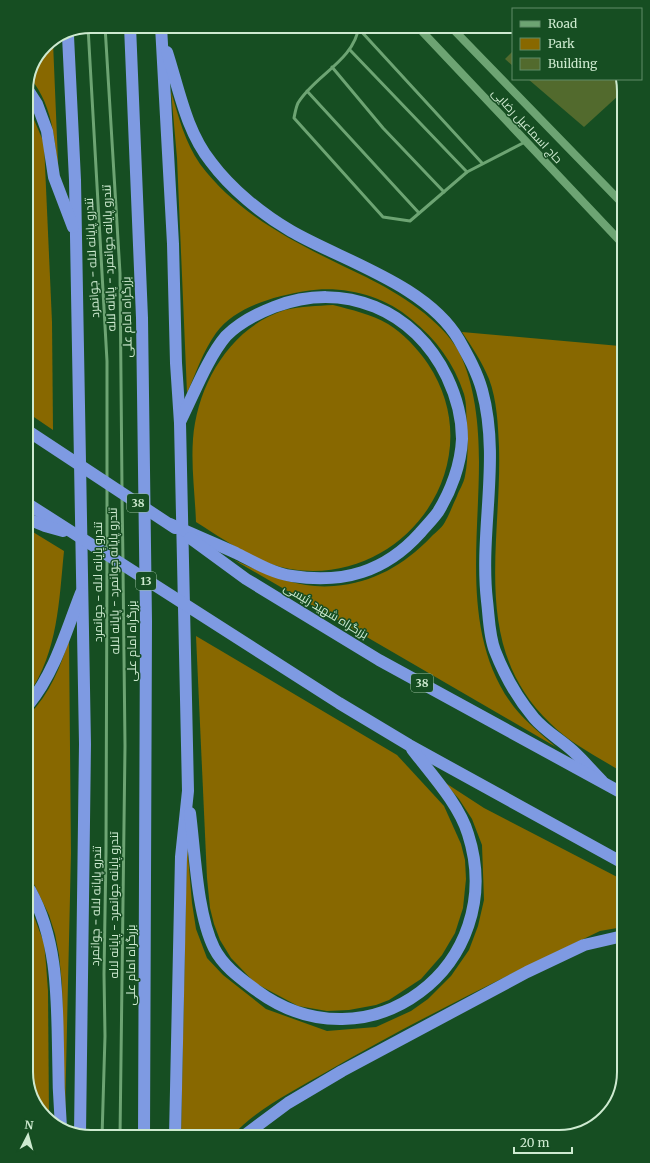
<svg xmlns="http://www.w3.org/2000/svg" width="650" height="1163" viewBox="0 0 650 1163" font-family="Merriweather,Cairo,serif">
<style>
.green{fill:#886800}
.building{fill:#526a2d}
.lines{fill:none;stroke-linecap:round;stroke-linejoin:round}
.lane{stroke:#6da473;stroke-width:3}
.secondary{stroke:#6da473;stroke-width:8}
.highway{stroke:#7e9ae2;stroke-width:12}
.labels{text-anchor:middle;stroke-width:3;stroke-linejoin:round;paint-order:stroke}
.shield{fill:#164e22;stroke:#97bb9c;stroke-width:1}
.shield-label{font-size:11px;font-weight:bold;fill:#ceead0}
.street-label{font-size:12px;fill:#ceead0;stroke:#164e22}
.rim{fill:none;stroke:#ceead0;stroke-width:2}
</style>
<rect width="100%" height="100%" fill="#164e22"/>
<g class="green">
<path d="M 53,42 L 59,186 C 56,150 55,107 30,78 L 45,45 Z"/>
<path d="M 171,91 C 178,115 185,143 200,164 C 241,219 306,248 366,277 C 398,293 442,320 459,352 C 475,384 479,426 479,462 C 479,544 461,637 514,707 C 526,722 541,734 556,747 L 234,560 C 266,574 297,589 334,586 C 373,583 404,565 431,537 C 436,532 443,527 446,520 C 450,513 453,504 457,496 C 459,490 464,483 465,476 C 468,461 468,442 467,427 C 466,417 467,404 464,394 C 454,363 436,339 411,319 C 383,295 342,285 306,291 C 276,296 236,306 216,333 C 203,351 196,373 187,393 L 177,158 Z"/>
<path d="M 26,101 L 44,143 L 52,322 L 53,430 L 28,413 Z"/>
<path d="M 333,305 C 352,310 371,314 388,324 C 403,333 418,349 428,364 C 494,463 404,588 290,569 C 256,563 225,540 196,522 C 195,494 191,467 193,439 C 197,385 230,327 285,310 C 301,306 317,306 333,305 Z"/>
<path d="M 462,332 L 620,346 L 622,772 C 598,757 571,744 550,723 C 470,647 502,544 499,447 C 498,425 497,400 489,379 C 482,362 472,347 462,332 Z"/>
<path d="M 28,529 L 64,551 C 59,601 58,651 29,694 Z"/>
<path d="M 196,636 L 397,755 L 444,806 L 461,844 L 465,860 L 466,879 L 463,908 L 455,933 L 442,955 L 421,979 L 389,1000 L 376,1005 L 349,1010 L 327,1011 L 298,1006 L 255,983 L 231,958 L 220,940 L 214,924 L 210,908 L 207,878 Z"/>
<path d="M 69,640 L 71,853 L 65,1114 L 62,984 L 59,955 L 55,934 L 49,915 L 30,876 L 29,715 C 50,693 60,668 69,640 Z"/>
<path d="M 444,782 L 484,808 L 623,880 L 623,927 L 600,931 C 508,975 416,1020 328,1071 C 295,1090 258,1108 233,1135 L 181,1136 L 187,844 L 192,903 L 196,929 L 207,958 L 223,975 L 266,1009 L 327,1031 L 376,1027 L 411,1011 L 428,999 L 451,976 L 469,950 L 478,926 L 484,900 L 482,845 L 472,819 L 459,799 Z"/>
<path d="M 30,906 L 44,943 L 46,964 L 48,991 L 49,1118 L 31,1097 Z"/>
</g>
<g class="building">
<path d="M 513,51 L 513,66 L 505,59 Z"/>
<path d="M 528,79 L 619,79 L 619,95 L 584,127 Z"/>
</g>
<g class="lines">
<g class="lane">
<path d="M 105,26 L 120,273 L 122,489"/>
<path d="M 359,26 C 354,61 315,75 298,103 C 296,107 295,113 294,118 L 383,217 L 410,221 L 467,172 L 525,142"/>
<path d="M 88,27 L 107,361 L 107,479"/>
<path d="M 359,29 L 482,163"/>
<path d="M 350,50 L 467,172"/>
<path d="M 332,67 L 383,128 L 444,192"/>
<path d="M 307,91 L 419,213"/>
<path d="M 122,496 L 123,561"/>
<path d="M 107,551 L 107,486"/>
<path d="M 102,1137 L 105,1036 L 104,974 L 106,852 L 107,558"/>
<path d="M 120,1137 L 125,746 L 123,568"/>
</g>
<g class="secondary">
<path d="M 417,26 L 620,241"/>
<path d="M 450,26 L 620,201"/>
</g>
<g class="highway">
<path d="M 130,26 L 142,318 L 146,621 L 144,1136"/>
<path d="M 161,26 L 173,244 L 176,363 L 180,423 L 188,791 L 181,857 L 175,1136"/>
<path d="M 68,36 L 75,180 L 85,744 L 80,1134"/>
<path d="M 167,52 C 179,89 186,131 211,162 C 231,189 262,214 291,231 C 343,261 427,285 459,340 C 468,356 477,372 482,390 C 501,459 479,531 487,601 C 489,617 489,636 495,651 C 504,674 518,699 534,718 C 545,731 561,740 573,751 C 583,760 592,771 602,781"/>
<path d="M 26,87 L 37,104 L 47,131 L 54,177 L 73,227"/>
<path d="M 28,431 L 175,528"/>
<path d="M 28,504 L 339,703 L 409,745 L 623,863"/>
<path d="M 28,519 L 45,526 L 63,531"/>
<path d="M 170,524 C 192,534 214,543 236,553 C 254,562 272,573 292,576 C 343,584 385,572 420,533 C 426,526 433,519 438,512 C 451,491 461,464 462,439 C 462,418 456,396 447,377 C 415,310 344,280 274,307 C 256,314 240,322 226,336 C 208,357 193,396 180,422"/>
<path d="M 190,538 L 246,579 L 379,660 L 622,793"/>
<path d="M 29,704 C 55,672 66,631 81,593"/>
<path d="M 190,813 C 195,852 197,914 214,948 C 223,966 240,978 256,990 C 368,1073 510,965 468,834 C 459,804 431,774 412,749"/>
<path d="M 30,890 C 57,939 57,993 58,1048 C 58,1075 59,1101 61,1128"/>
<path d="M 245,1135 L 288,1103 L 342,1071 L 527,972 L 584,945 L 623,936"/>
</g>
</g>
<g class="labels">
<g class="shield">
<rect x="127" y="494" width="22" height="18" rx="3"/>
<rect x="136" y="572" width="20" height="18" rx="3"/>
<rect x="411" y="674" width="22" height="18" rx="3"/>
</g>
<g class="shield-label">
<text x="138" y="507">38</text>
<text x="146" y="585">13</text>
<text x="422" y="687">38</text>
</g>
<g class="street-label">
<text transform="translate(527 126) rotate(47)" y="4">حاج اسماعیل رضایی</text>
<text transform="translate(92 258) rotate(-93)" y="4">تندرو پایانه لاله - جوانمرد</text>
<text transform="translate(109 258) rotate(-92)" y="4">تندرو پایانه جوانمرد - پایانه لاله</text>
<text transform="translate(127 317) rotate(-91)" y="4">بزرگراه امام علی</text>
<text transform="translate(114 581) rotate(-91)" y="4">تندرو پایانه جوانمرد - پایانه لاله</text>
<text transform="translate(98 582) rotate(-90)" y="4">تندرو پایانه لاله - جوانمرد</text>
<text transform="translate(326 611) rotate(31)" y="4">بزرگراه شهید رئیسی</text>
<text transform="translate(132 641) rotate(-90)" y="4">بزرگراه امام علی</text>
<text transform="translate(114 905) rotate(-90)" y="4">تندرو پایانه جوانمرد - پایانه لاله</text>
<text transform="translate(96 906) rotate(-89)" y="4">تندرو پایانه لاله - جوانمرد</text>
<text transform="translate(131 965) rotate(-90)" y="4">بزرگراه امام علی</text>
</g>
</g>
<path d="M0 0H650V1163H0ZM91 33H559A58 58 0 0 1 617 91V1072A58 58 0 0 1 559 1130H91A58 58 0 0 1 33 1072V91A58 58 0 0 1 91 33Z" fill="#164e22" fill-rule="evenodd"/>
<path class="rim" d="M91 33H559A58 58 0 0 1 617 91V1072A58 58 0 0 1 559 1130H91A58 58 0 0 1 33 1072V91A58 58 0 0 1 91 33Z"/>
<rect x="512" y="8" width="130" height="72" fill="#164e22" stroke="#608c68"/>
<rect x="520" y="21" width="20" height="6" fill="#6da473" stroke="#608c68"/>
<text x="548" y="28" font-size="12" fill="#ceead0">Road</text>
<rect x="520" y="38" width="20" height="12" fill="#886800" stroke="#608c68"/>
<text x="548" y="48" font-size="12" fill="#ceead0">Park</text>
<rect x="520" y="58" width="20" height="12" fill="#526a2d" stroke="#608c68"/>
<text x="548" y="68" font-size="12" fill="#ceead0">Building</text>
<g transform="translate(28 1135) rotate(6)" stroke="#164e22" stroke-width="3" paint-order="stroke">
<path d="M0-3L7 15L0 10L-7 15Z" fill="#ceead0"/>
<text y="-6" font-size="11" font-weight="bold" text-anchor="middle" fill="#ceead0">N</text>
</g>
<path d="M514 1147v6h58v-6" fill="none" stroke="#ceead0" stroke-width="2"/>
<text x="520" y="1147" font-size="12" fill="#ceead0" stroke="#164e22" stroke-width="3" paint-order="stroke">20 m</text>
</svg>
